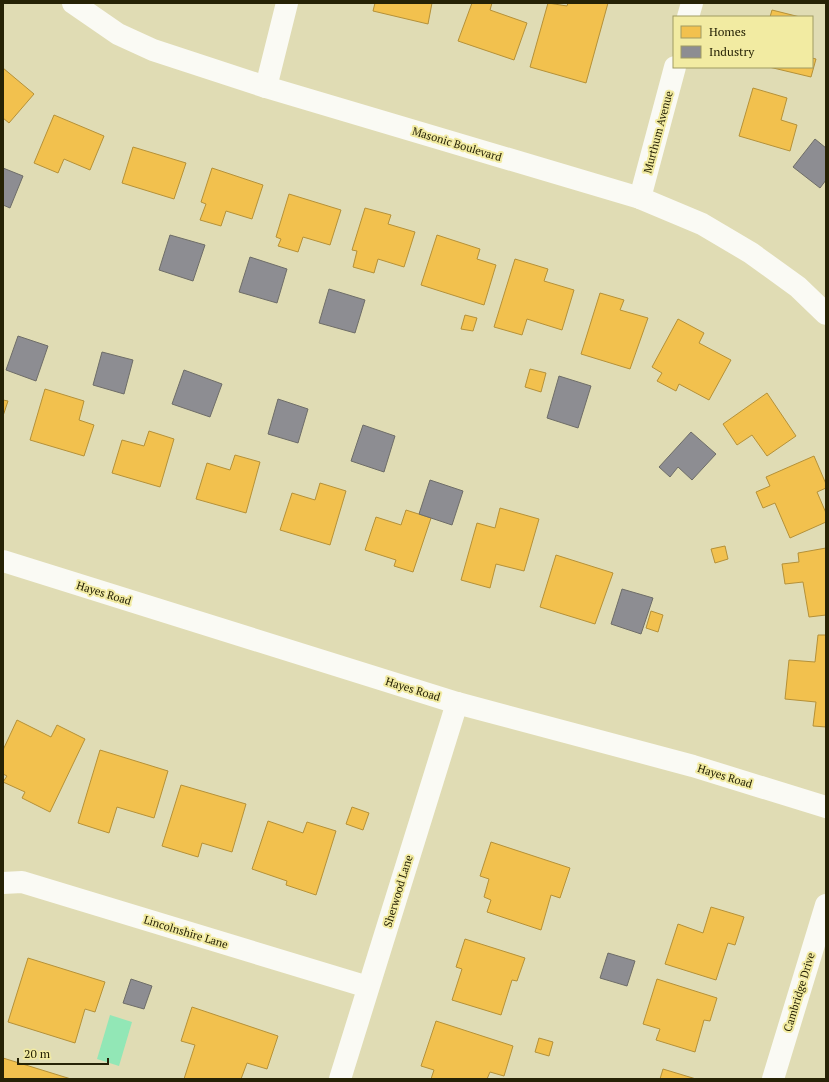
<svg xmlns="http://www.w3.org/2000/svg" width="829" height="1082" viewBox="0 0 829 1082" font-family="'PT Serif',serif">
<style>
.water{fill:#92e7b6}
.homes{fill:#f2c14e;stroke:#b59138}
.industry{fill:#8d8d92;stroke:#6e6d68}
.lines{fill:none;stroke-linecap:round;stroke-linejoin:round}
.street{stroke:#fafaf4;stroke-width:22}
.secondary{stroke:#fafaf4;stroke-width:22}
.labels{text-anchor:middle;stroke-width:4;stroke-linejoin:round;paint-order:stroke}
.street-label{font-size:11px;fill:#262205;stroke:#f2eba2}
</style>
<rect width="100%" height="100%" fill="#e0dcb4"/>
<path class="water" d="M 110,1015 L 132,1022 L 119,1066 L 97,1059 Z"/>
<g class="homes">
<path d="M 375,3 L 432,3 L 428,24 L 373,11 Z"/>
<path d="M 472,3 L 492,3 L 490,10 L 527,23 L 514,60 L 458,41 Z"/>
<path d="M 548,3 L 567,6 L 568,3 L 608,3 L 586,83 L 530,67 Z"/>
<path d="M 772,10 L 800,17 L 770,17 Z"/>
<path d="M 812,58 L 816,59 L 811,77 L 769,67 L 812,67 Z"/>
<path d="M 3,68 L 34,94 L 9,123 L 3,118 Z"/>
<path d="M 753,88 L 787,98 L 781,120 L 797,125 L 790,151 L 739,136 Z"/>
<path d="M 54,115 L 104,136 L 90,170 L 64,159 L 58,173 L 34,163 Z"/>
<path d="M 133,147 L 186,163 L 174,199 L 122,183 Z"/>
<path d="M 212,168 L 263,185 L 252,219 L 226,211 L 221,226 L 200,220 L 206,204 L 201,202 Z"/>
<path d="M 289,194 L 341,210 L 330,245 L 303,237 L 298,252 L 278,246 L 281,239 L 276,237 Z"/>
<path d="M 365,208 L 391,215 L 388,224 L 415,232 L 404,267 L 378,259 L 374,273 L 353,267 L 357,251 L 352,250 Z"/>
<path d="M 437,235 L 480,249 L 477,259 L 496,265 L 484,305 L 421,285 Z"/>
<path d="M 515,259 L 548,269 L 544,281 L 574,290 L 562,330 L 527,319 L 522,335 L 494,327 Z"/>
<path d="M 600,293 L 624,300 L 620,310 L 648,318 L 630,369 L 581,354 Z"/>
<path d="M 465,315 L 477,318 L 473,331 L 461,329 Z"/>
<path d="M 678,319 L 704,333 L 699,343 L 731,360 L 709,400 L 679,384 L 676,391 L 657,381 L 662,373 L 652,367 Z"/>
<path d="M 530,369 L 546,373 L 541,392 L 525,387 Z"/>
<path d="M 45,389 L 84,401 L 79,420 L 94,425 L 84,456 L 30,440 Z"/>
<path d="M 767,393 L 796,436 L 767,456 L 752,435 L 737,445 L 723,424 Z"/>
<path d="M 3,400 L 8,401 L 3,416 Z"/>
<path d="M 149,431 L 174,439 L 160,487 L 112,473 L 122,440 L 144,446 Z"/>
<path d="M 235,455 L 260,462 L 246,513 L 196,499 L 207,463 L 230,470 Z"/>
<path d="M 814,456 L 826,484 L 826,488 L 817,492 L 826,513 L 826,522 L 790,538 L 775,503 L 763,508 L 756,492 L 770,486 L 766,477 Z"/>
<path d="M 320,483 L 346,491 L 330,545 L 280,530 L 292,493 L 315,500 Z"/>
<path d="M 500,508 L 539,519 L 524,571 L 496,564 L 490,588 L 461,580 L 477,523 L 495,528 Z"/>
<path d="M 406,510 L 431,518 L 413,572 L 394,566 L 396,560 L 365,550 L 376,517 L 401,525 Z"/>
<path d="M 725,546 L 728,559 L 715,563 L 711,549 Z"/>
<path d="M 826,548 L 826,615 L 809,617 L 803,582 L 785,584 L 782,564 L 799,562 L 798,553 Z"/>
<path d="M 556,555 L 613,573 L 595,624 L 540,607 Z"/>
<path d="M 651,611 L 663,615 L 658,632 L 646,628 Z"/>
<path d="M 818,635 L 826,635 L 826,727 L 813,726 L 816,702 L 785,699 L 789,660 L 815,662 Z"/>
<path d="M 17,720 L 51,737 L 57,725 L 85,739 L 50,812 L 22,798 L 25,792 L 3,782 L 7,776 L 3,774 L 3,750 Z"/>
<path d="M 100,750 L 168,771 L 154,818 L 117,807 L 109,833 L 78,823 Z"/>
<path d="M 181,785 L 246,804 L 232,852 L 202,843 L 198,857 L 162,846 Z"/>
<path d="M 352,807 L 369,813 L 363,830 L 346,824 Z"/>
<path d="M 268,821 L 303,833 L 307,822 L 336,831 L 316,895 L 286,885 L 287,881 L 252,869 Z"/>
<path d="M 491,842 L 570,868 L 560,898 L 551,895 L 541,930 L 487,912 L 491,900 L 484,897 L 489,879 L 480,876 Z"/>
<path d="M 711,907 L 744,917 L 735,945 L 728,943 L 716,980 L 665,964 L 678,924 L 703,933 Z"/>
<path d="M 465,939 L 525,958 L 517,981 L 512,980 L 501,1015 L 452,1000 L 462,969 L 456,967 Z"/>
<path d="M 28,958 L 105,982 L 95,1012 L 85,1009 L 75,1043 L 8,1022 Z"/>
<path d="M 657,979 L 717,998 L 710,1021 L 704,1020 L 695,1052 L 656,1040 L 660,1029 L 643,1024 Z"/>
<path d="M 192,1007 L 278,1036 L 267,1069 L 247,1063 L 241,1079 L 184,1079 L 195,1045 L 181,1041 Z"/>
<path d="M 436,1021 L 513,1046 L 504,1076 L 490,1072 L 487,1079 L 431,1079 L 434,1070 L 421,1066 Z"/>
<path d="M 539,1038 L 553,1042 L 549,1056 L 535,1052 Z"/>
<path d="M 3,1058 L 71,1079 L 3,1079 Z"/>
<path d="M 663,1069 L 696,1079 L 660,1079 Z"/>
</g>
<g class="industry">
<path d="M 815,139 L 826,148 L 826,180 L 820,188 L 793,167 Z"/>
<path d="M 3,168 L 23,176 L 10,208 L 3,205 Z"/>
<path d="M 170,235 L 205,245 L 193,281 L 159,270 Z"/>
<path d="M 250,257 L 287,269 L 277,303 L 239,292 Z"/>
<path d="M 329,289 L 365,300 L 355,333 L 319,323 Z"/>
<path d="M 18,336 L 48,346 L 36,381 L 6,370 Z"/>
<path d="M 102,352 L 133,360 L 124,394 L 93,385 Z"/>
<path d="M 184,370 L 222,384 L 210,417 L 172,404 Z"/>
<path d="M 559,376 L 591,386 L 578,428 L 547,418 Z"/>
<path d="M 278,399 L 308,409 L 298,443 L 268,434 Z"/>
<path d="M 363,425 L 395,436 L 384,472 L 351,461 Z"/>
<path d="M 691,432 L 716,454 L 692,480 L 678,467 L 670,477 L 659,467 Z"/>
<path d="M 430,480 L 463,491 L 452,525 L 419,514 Z"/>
<path d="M 622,589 L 653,598 L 641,634 L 611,624 Z"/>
<path d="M 608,953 L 635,961 L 627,986 L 600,978 Z"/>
<path d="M 131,979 L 152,986 L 144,1009 L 123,1003 Z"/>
</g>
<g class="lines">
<g class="street">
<path d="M 688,17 L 692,3"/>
<path d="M 266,87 L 287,3"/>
<path d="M 640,198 L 675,67"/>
<path d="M 3,883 L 22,882 L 368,987"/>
<path d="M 340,1079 L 457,703"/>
<path d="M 773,1079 L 826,905"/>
</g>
<g class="secondary">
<path d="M 73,3 L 118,34 L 153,50 L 266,87 L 640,198 L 702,224 L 751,253 L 798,287 L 826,314"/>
<path d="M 3,561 L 457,703 L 693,766 L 826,807"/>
</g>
</g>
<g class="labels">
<g class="street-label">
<text transform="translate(658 132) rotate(-75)" y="4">Murthum Avenue</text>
<text transform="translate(457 144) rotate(17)" y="4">Masonic Boulevard</text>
<text transform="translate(104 593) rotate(17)" y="4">Hayes Road</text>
<text transform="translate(413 689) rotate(17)" y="4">Hayes Road</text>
<text transform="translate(725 776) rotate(17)" y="4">Hayes Road</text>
<text transform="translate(398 891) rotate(-73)" y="4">Sherwood Lane</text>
<text transform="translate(186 932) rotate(17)" y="4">Lincolnshire Lane</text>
<text transform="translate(799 992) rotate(-73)" y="4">Cambridge Drive</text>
</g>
</g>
<rect width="829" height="1082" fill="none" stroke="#262205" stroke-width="8"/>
<rect x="673" y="16" width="140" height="52" fill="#f2eba2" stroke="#a09b63"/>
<rect x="681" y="26" width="20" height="12" fill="#f2c14e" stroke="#a09b63"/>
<text x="709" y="36" font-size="12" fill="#262205">Homes</text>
<rect x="681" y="46" width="20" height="12" fill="#8d8d92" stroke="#a09b63"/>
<text x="709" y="56" font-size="12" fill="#262205">Industry</text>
<path d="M18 1058v6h90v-6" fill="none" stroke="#262205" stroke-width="2"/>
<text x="24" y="1058" font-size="12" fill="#262205" stroke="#f2eba2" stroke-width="3" paint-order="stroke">20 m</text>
</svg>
